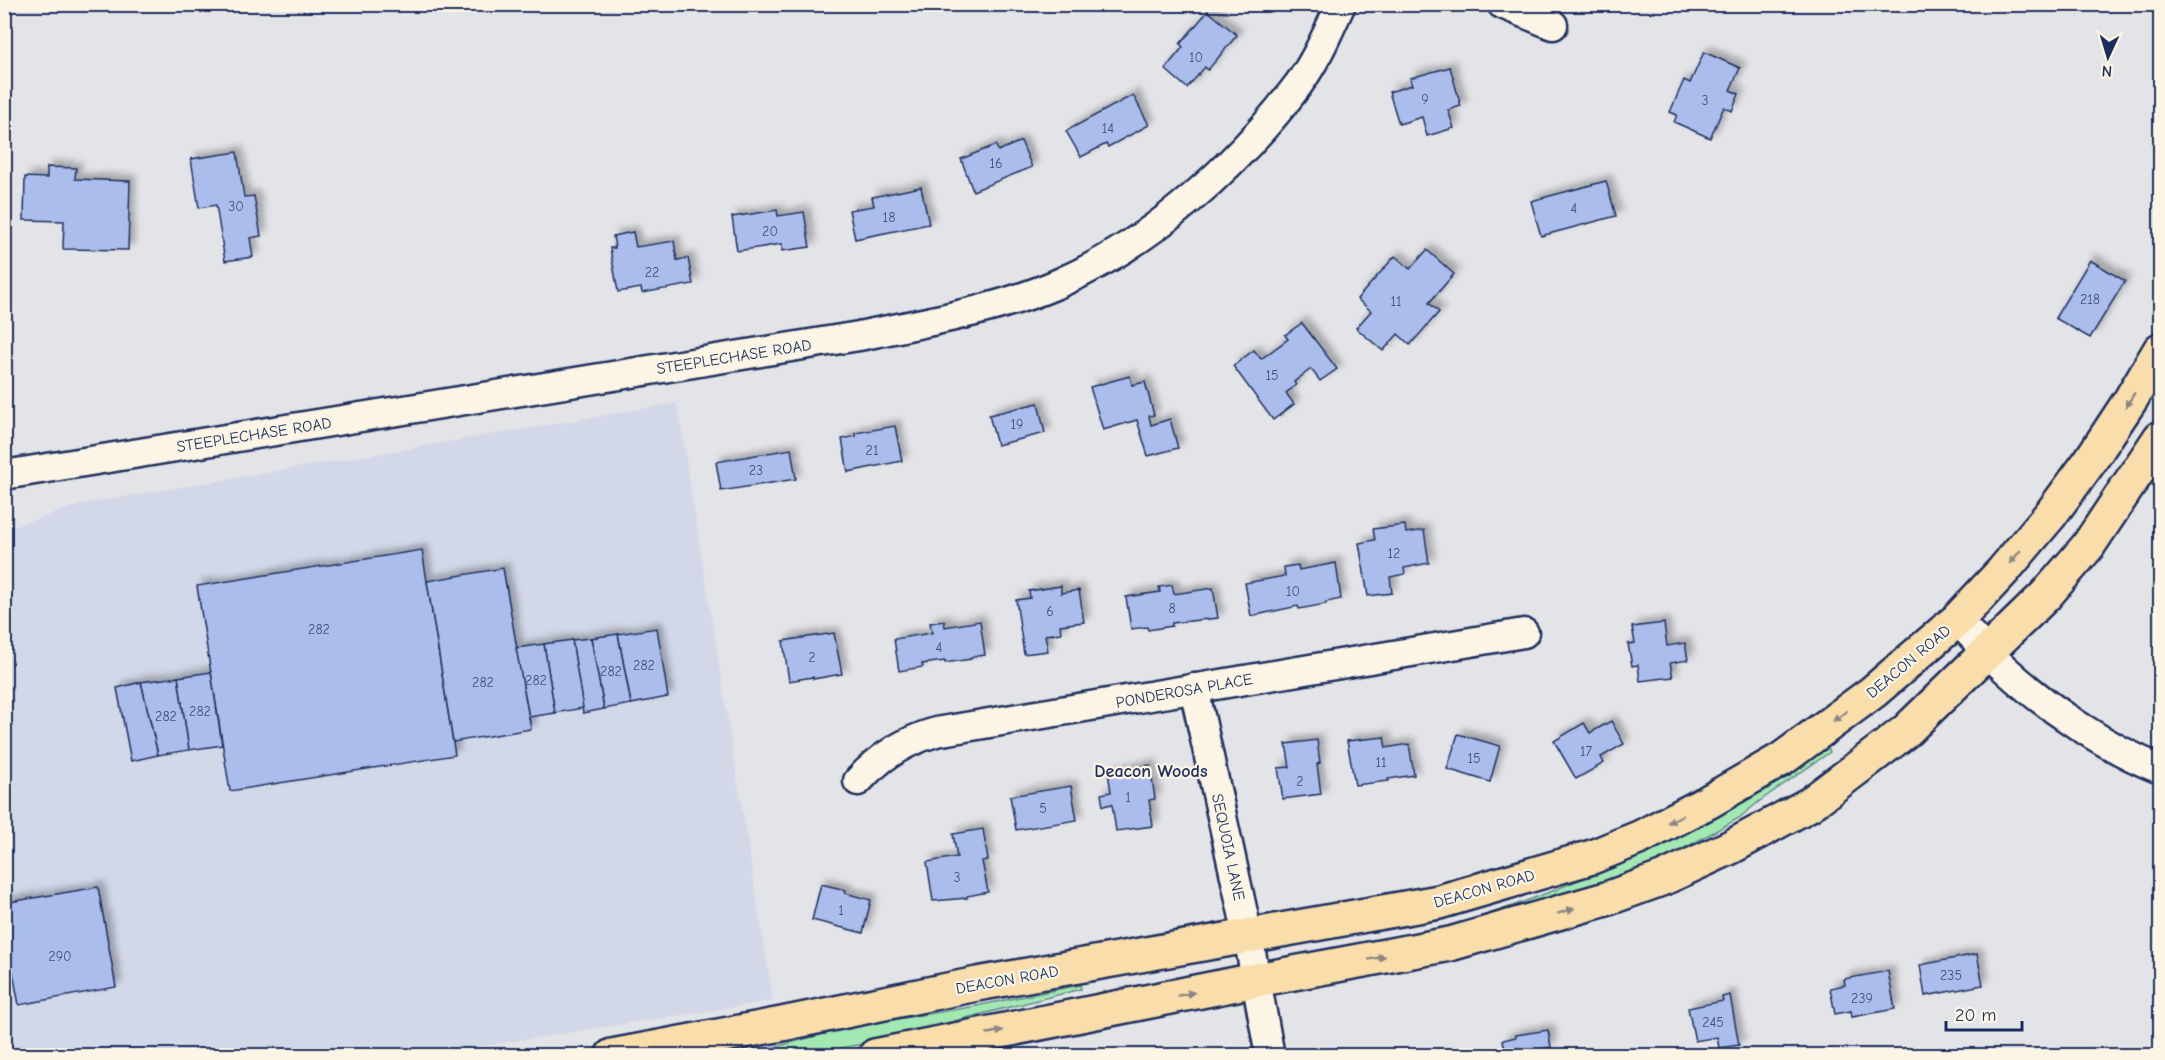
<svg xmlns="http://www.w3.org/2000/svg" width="2165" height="1060" viewBox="0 0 2165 1060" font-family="'Comic Neue',sans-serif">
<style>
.built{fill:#d2d8e8}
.green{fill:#a3e7b2;stroke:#5f8b88;stroke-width:1.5}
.building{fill:#aabdec;stroke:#1b2f5e;stroke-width:1.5;filter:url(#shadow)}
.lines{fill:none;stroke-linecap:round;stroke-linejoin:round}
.minor-casing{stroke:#1b2f5e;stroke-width:33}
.major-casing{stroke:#1b2f5e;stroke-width:38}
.minor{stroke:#fcf5e5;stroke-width:28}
.major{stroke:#f9ddab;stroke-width:33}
.oneway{fill:#8a8684}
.labels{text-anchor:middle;stroke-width:4.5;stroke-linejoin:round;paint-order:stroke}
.number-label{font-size:14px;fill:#3f5282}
.street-label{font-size:16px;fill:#1b2f5e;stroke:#fcf5e5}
.neighbourhood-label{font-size:18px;font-weight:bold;fill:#1b2f5e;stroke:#fcf5e5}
</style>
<defs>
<filter id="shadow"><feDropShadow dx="5.5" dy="-5.5" stdDeviation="3" flood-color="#0004"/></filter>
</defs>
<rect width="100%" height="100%" fill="#e3e4e7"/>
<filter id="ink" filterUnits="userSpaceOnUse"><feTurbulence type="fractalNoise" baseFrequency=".0167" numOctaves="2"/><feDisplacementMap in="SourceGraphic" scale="12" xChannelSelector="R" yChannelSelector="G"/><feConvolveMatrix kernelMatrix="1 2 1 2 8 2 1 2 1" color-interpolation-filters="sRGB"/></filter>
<g filter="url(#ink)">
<path class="built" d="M 677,403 L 773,1001 L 426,1055 L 5,1055 L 4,530 L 82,504 Z"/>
<g class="green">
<path d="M 1828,748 L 1830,752 L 1761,800 L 1739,818 L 1643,871 L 1447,933 L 1445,928 C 1581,888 1708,824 1828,748 Z"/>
<path d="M 1080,985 L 1081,989 L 863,1044 L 800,1055 L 741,1056 L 854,1026 L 971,1007 Z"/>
</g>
<g class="building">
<path d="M 1208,11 L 1237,35 L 1208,70 L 1205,67 L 1187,88 L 1165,69 L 1183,47 L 1180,44 Z"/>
<path d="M 1704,52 L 1740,68 L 1730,90 L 1739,94 L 1732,111 L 1724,107 L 1710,138 L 1674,122 L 1677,115 L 1670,112 L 1684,80 L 1690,83 Z"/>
<path d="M 1450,67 L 1461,106 L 1448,110 L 1454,128 L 1427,136 L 1422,117 L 1399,124 L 1389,92 L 1412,85 L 1410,78 Z"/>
<path d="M 1133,95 L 1149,125 L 1108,147 L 1106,144 L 1081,157 L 1066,131 Z"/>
<path d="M 1021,141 L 1032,167 L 973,191 L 961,159 L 996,145 L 998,151 Z"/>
<path d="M 237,152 L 244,197 L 254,196 L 261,236 L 250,238 L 253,257 L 225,261 L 216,205 L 199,208 L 191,159 Z"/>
<path d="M 47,167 L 76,168 L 75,179 L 130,181 L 128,250 L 63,249 L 64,221 L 24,220 L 25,177 L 47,178 Z"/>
<path d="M 1606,181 L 1616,216 L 1541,236 L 1531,201 Z"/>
<path d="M 921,187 L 929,224 L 855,239 L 849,210 L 874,206 L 872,197 Z"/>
<path d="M 777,210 L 778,216 L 804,212 L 810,247 L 782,251 L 782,244 L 737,251 L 732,217 Z"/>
<path d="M 633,232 L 636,247 L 674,241 L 677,260 L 688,258 L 693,284 L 642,293 L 641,288 L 618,292 L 610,248 L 615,248 L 613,236 Z"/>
<path d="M 1427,250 L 1454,274 L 1429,303 L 1439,312 L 1410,345 L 1398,334 L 1383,351 L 1356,328 L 1371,311 L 1357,299 L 1395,256 L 1410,269 Z"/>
<path d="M 2090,260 L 2125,281 L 2090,338 L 2055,318 Z"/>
<path d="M 1302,323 L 1337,369 L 1320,381 L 1311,369 L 1294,382 L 1296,385 L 1286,393 L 1294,404 L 1273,420 L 1233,366 L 1254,350 L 1261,359 L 1288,339 L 1285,335 Z"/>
<path d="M 1130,376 L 1132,385 L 1145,382 L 1154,415 L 1149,416 L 1151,425 L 1170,419 L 1178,448 L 1148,456 L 1137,420 L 1103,430 L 1090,387 Z"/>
<path d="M 1038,403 L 1045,433 L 997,445 L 989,415 Z"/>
<path d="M 895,426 L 902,461 L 848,472 L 842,439 L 856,436 L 855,433 Z"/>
<path d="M 791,449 L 796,479 L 721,491 L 716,462 Z"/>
<path d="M 1405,525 L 1406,533 L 1424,530 L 1429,563 L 1404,568 L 1405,574 L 1390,577 L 1392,593 L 1368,596 L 1359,543 L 1375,540 L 1373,529 Z"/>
<path d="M 422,550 L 455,755 L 230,791 L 197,586 Z"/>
<path d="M 1336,563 L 1341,599 L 1326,602 L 1326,604 L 1299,609 L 1298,606 L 1251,616 L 1245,583 L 1285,576 L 1284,567 L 1298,565 L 1299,570 Z"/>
<path d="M 503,568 L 531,729 L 453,742 L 427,581 Z"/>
<path d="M 1172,585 L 1174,594 L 1213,588 L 1218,618 L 1172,623 L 1172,626 L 1148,630 L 1147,627 L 1131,629 L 1126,597 L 1160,592 L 1159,587 Z"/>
<path d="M 1061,586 L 1061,593 L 1079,590 L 1084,622 L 1060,625 L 1061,633 L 1045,635 L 1048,651 L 1024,654 L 1016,600 L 1030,598 L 1029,591 Z"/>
<path d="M 944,621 L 945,627 L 980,621 L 985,655 L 971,657 L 971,659 L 945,663 L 945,661 L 922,664 L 923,667 L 899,671 L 894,639 L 932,633 L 930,623 Z"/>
<path d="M 1664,623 L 1667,646 L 1685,643 L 1688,660 L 1670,663 L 1673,677 L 1640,681 L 1638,665 L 1632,666 L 1628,644 L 1635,643 L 1632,627 Z"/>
<path d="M 657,628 L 668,697 L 631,704 L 618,634 Z"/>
<path d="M 834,633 L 842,674 L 813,679 L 813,677 L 789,681 L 783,641 Z"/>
<path d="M 618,634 L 631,704 L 604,709 L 591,638 Z"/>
<path d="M 591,638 L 604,709 L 583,713 L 572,640 Z"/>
<path d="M 572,640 L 583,708 L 555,713 L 544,644 Z"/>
<path d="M 544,644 L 555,713 L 529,717 L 516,648 Z"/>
<path d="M 211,672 L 222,745 L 189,750 L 178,677 Z"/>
<path d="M 178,677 L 189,750 L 158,755 L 141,682 Z"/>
<path d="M 141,682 L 158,755 L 131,761 L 117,688 Z"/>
<path d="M 1611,721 L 1624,744 L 1601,757 L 1604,763 L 1576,779 L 1554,741 L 1584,723 L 1590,733 Z"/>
<path d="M 1458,734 L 1500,746 L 1490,782 L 1447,769 Z"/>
<path d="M 1384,737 L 1386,748 L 1409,744 L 1414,775 L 1388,779 L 1389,781 L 1355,785 L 1347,741 Z"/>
<path d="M 1317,740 L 1320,763 L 1317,764 L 1321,794 L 1283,799 L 1278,768 L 1290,767 L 1286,744 Z"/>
<path d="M 1150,765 L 1155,799 L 1149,800 L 1153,826 L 1116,831 L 1112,804 L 1103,806 L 1101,794 L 1111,792 L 1108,772 Z"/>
<path d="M 1071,786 L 1077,820 L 1016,830 L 1010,796 Z"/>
<path d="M 983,829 L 988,860 L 982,861 L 988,892 L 967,896 L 967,898 L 933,901 L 927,862 L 957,857 L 953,834 Z"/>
<path d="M 821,884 L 846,890 L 845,893 L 871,900 L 863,933 L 812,920 Z"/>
<path d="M 98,887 L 116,987 L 19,1005 L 4,924 L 4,903 Z"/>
<path d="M 1977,954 L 1983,985 L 1925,996 L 1920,965 Z"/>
<path d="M 1888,971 L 1895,1009 L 1852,1017 L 1851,1011 L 1835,1014 L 1830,988 L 1845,985 L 1844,979 Z"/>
<path d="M 1730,995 L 1739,1045 L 1719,1048 L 1717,1037 L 1695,1041 L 1688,1008 L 1723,1001 L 1722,997 Z"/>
<path d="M 1548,1030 L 1551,1047 L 1541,1049 L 1542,1056 L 1506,1056 L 1503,1040 L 1516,1037 L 1516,1035 Z"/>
</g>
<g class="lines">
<defs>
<g id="minor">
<path d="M 1502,4 L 1553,25"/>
<path d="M 4,475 L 859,336 C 926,322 994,311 1057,284 C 1150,244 1238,165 1298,85 C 1316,61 1328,32 1341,4"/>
<path d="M 1957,620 C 1973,636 1988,654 2005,669 C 2047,708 2107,748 2160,769"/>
<path d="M 1194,688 L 1248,936 L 1270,1056"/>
<path d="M 858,781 C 880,756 905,741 936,732 L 1524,633"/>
</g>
<g id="major">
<path d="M 612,1056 L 782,1024 L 977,984 L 1439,902 L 1592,857 L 1641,837 L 1708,802 L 1782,759 L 1873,692 L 1957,620 L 2003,571 L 2051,514 L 2090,461 L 2131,399 L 2160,350"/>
<path d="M 875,1056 L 1256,980 L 1450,944 L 1606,899 L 1664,878 L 1731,847 L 1810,804 L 1906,731 L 2046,595 L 2088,546 L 2160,438"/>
</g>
</defs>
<use href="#minor" class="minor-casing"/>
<use href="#major" class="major-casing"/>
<use href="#minor" class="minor"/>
<use href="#major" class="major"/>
</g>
<defs><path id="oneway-solid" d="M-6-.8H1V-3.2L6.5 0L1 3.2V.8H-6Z" transform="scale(1.5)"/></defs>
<g class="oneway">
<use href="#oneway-solid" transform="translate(2130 400) rotate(122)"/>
<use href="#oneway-solid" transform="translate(2015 557) rotate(130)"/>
<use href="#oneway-solid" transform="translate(1840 716) rotate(144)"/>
<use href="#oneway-solid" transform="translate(1675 819) rotate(152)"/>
<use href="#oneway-solid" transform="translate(1566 911) rotate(-17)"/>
<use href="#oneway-solid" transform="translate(1377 958) rotate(-10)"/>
<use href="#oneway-solid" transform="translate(1186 994) rotate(-11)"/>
<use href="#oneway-solid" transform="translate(995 1032) rotate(-11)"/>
</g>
</g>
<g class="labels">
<g class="number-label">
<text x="1196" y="62">10</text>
<text x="1425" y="104">9</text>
<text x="1705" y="105">3</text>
<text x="1108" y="133">14</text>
<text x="996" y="168">16</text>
<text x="236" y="211">30</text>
<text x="1574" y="213">4</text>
<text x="889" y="222">18</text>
<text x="770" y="236">20</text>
<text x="652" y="277">22</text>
<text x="2090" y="304">218</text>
<text x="1396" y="306">11</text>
<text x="1272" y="380">15</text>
<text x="1017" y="429">19</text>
<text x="872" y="455">21</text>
<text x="756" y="475">23</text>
<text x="1394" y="558">12</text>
<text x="1293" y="596">10</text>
<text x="1172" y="613">8</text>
<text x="1050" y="616">6</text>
<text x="319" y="634">282</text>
<text x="939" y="652">4</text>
<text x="812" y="662">2</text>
<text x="644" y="670">282</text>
<text x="611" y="676">282</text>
<text x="536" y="685">282</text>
<text x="483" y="687">282</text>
<text x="200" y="716">282</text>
<text x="166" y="721">282</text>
<text x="1586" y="756">17</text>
<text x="1474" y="763">15</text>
<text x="1381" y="767">11</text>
<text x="1300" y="786">2</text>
<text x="1128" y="802">1</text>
<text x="1043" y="813">5</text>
<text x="957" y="882">3</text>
<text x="841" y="915">1</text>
<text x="60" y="961">290</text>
<text x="1951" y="980">235</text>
<text x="1862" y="1003">239</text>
<text x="1713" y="1027">245</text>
</g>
<g class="street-label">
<text transform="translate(734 356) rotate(-9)" y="6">STEEPLECHASE ROAD</text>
<text transform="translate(254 434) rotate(-9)" y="6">STEEPLECHASE ROAD</text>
<text transform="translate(1908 661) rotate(-40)" y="6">DEACON ROAD</text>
<text transform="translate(1184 690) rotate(-10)" y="6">PONDEROSA PLACE</text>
<text transform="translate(1229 847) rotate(78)" y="6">SEQUOIA LANE</text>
<text transform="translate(1484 888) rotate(-16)" y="6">DEACON ROAD</text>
<text transform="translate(1007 979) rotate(-10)" y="6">DEACON ROAD</text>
</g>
<g class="neighbourhood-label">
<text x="1151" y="777">Deacon Woods</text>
</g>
</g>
<rect width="2165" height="1060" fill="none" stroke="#fcf5e5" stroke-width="24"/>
<rect x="12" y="12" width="2141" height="1036" fill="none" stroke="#1b2f5e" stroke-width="2" filter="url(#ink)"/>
<g transform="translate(2108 57) rotate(184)" stroke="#fcf5e5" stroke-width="4.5" paint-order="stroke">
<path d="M0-4.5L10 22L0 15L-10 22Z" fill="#1b2f5e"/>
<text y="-9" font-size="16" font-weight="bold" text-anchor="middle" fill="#1b2f5e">N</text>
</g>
<path d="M1946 1021v9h76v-9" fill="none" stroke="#1b2f5e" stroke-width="3"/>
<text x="1955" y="1021" font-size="18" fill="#1b2f5e" stroke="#fcf5e5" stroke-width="4.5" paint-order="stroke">20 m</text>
</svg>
